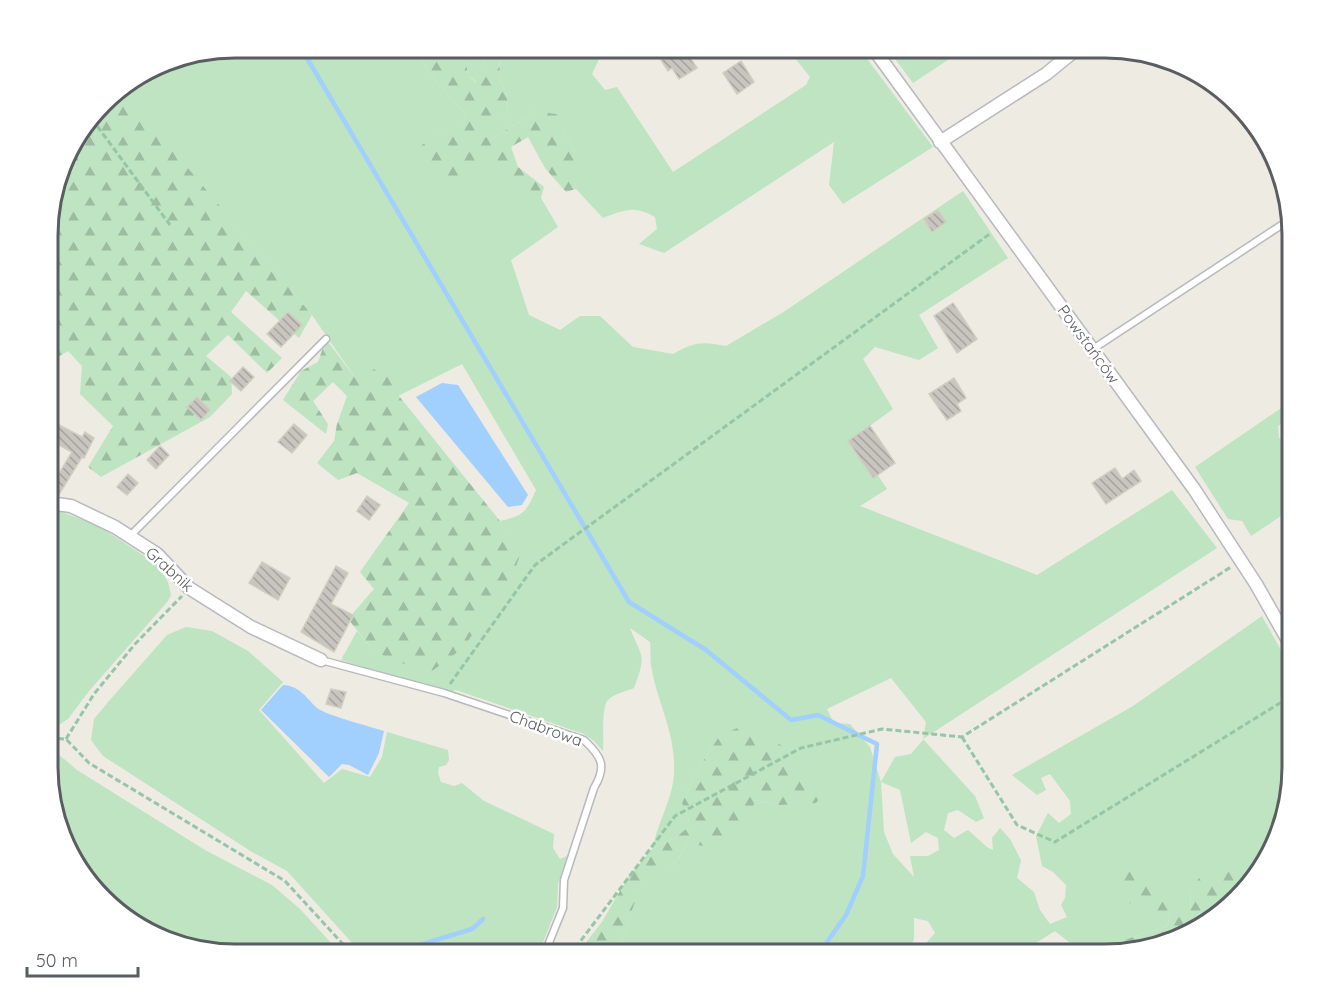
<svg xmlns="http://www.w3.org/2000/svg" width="1341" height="1003" viewBox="0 0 1341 1003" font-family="Quicksand,sans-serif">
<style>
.grass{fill:#bee4c1;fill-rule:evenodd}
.forest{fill:url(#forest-firs)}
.water{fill:#a1cffe}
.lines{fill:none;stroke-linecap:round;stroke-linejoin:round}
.stream{stroke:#a1cffe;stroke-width:4.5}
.building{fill:url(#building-back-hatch);stroke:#d1cdc0;stroke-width:1.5}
.service-casing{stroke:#b7b9be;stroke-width:9}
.minor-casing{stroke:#b7b9be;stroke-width:15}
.path{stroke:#97c5a7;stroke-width:3;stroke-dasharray:6 3;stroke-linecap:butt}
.service{stroke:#fff;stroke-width:6}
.minor{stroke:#fff;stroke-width:12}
.labels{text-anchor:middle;stroke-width:5;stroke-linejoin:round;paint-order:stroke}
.street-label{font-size:16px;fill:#5a5d62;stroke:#fff}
.rim{fill:none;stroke:#5a5d62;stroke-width:3}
</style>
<defs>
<pattern id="forest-firs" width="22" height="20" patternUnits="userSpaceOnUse" patternTransform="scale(1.5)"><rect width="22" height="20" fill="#bee4c1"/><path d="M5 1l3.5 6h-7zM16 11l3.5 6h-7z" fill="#9dbca0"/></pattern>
<pattern id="building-back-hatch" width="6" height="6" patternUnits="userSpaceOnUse" patternTransform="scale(1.5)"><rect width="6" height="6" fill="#c8c5bf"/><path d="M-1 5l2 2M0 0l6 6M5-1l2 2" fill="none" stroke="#a5a39f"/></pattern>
</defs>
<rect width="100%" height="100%" fill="#edebe2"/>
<g class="grass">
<path d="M 236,48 L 416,48 L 428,72 L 466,115 L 460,131 L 435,134 L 494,155 L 527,198 L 541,198 L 558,227 L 511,260 L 529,315 L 560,330 L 580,316 L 600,316 L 633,347 L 673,354 C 693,342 703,341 726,346 L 782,313 L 963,191 L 1008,258 L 919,315 L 938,348 L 919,360 L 875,347 L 863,359 L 893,409 L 853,438 L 887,489 L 860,506 L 1037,575 L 1172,490 L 1217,548 L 923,739 L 975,796 L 984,818 L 976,822 L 958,810 L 948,813 L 944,830 L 954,838 L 968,830 L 987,847 L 993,850 L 992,838 L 1000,828 L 1010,839 L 1021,860 L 1017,878 L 1034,892 L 1040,910 L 1050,924 L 1067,917 L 1061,905 L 1065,898 L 1066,885 L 1053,872 L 1042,866 L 1036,836 L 1048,813 L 1059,823 L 1071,814 L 1070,801 L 1050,774 L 1041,778 L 1046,790 L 1037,795 L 1012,775 L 1133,706 L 1262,616 L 1293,672 L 1293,780 L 1279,839 L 1247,891 L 1238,898 L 1233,891 L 1191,890 L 1190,911 L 1183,921 L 1133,890 L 1170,913 L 1167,927 L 1147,932 L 1122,941 L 1117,952 L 1105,955 L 1081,955 L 1075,947 L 1055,931 L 1017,955 L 921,955 L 920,950 L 935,933 L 928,921 L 914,918 L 914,939 L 908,955 L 617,955 L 642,880 L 672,867 L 688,844 L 754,800 L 780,805 L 720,735 L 698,769 L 682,803 L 691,825 L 675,838 L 653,848 C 657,823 673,799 674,773 C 676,732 657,703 651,665 C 650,658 651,650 650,642 L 630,628 C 642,659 647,653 634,688 C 627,691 613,694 608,700 C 601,707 604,739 603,751 L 594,741 L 584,734 L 456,690 L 444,693 L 341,660 L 357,631 L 373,650 L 518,553 L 500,521 C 524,516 527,511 536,490 L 462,364 L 398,396 L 356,379 L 312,315 L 126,96 L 168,71 L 175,58 ZM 891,678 L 926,722 L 923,740 L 911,754 L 895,757 L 881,782 L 870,747 L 850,724 L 834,723 L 827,709 ZM 881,782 L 900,790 L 911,843 L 926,832 L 938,838 L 939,850 L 928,856 L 910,856 L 914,877 L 893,854 L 884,832 Z"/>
<path d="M 459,48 L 477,48 L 486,65 L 477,82 L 468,76 L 465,53 Z"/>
<path d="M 499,48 L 597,48 L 603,51 L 592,74 L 605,90 L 617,87 L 673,172 L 806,85 L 810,77 L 787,48 L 859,48 L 933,147 L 843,204 L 829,185 L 834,142 L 664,253 L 639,244 L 657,229 L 655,217 C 633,205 625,210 603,218 L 576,189 L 572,163 L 575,150 L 561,127 L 536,111 L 492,139 L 481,135 L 507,113 L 508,97 L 500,80 Z"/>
<path d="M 887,48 L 966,48 L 913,83 Z"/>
<path d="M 1293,400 L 1293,415 L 1278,426 L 1279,438 L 1293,446 L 1293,508 L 1251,536 L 1242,521 L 1228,519 L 1195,467 Z"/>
<path d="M 53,509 L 86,521 L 105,530 L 158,565 L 168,582 L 171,595 L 168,601 L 89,691 L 68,719 L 49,731 L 49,520 Z"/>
<path d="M 186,627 L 212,631 L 248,651 L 283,682 L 259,710 L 324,783 L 342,769 L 370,777 L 382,757 L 387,732 L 448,750 L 449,760 L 446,765 L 439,767 L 438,773 L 441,782 L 454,786 L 462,783 L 484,801 L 554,834 L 553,848 L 560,859 L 567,856 L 558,884 L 557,907 L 538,955 L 363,955 L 287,871 L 252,852 L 103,756 L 91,740 L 94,719 L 109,701 L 167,635 Z"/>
<path d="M 48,752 L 57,753 L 77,770 L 205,850 L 272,885 L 300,909 L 342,955 L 224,955 L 164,941 L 112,909 L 68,851 L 48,780 Z"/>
</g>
<g class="forest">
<path d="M 416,48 L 459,48 L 465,53 L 468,76 L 476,82 L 486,65 L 477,48 L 499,48 L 500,80 L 508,97 L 507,113 L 482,135 L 492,139 L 536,111 L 561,115 L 561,127 L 575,150 C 572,164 575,175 576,189 L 566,192 L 545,168 L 528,137 L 511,147 L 518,167 L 544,187 L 541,198 L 527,198 L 500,176 L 494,155 L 469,176 L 448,176 L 424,157 L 421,146 L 435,134 L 460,130 L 466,115 L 428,72 Z"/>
<path d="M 174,59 L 168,71 L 127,96 L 312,315 L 299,338 L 246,291 L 231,312 L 282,358 L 267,373 L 228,335 L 206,356 L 231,377 L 232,394 L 210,417 L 101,477 L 88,467 L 113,426 L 80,394 L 82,366 L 68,351 L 49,363 L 50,211 L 73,142 L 112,94 Z"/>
<path d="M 326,339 L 356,379 L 375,369 L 393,373 L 399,396 L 500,521 L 520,555 L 512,578 L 463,648 L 432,671 L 394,661 L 373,650 L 348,619 L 374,589 L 360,572 L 409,503 L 357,473 L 338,480 L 317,463 L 334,441 L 337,424 L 347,396 L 333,382 L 313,401 L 328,424 L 326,434 L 283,400 L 301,371 L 318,362 Z"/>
<path d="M 740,727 L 781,745 L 823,794 L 816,803 L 780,805 L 754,800 L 753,822 L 705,846 L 688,844 L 672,867 L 642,881 L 617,955 L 585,955 L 584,945 L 602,922 L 628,877 L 653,848 L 675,838 L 691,825 L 682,803 L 698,769 L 720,735 Z"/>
<path d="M 1134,864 L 1147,868 L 1151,885 C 1173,892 1176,899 1183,920 L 1190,911 L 1191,890 L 1202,874 L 1230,872 L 1239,881 L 1233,891 L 1238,898 L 1188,936 L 1117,952 L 1122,941 L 1147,932 L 1167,927 L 1170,914 L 1143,916 L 1129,902 L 1133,890 L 1115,882 L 1117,872 Z"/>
</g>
<g class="water">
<path d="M 442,383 L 458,385 L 528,495 L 522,505 L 508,507 L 416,397 Z"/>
<path d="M 283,685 C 300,686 306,698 317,708 C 328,716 369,726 384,731 L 379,753 L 368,775 L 349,765 L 342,764 L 329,777 L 261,710 Z"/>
</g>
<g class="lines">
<g class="stream">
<path d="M 301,48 L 629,602 L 706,650 L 791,720 L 818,715 L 877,744 L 863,876 L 846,915 L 818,955"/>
<path d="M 387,955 L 472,929 L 483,919"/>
</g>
</g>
<g class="building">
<path d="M 680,49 L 686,58 L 689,56 L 697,68 L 679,79 L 672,68 L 668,71 L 661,60 Z"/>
<path d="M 741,61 L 754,82 L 737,94 L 723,73 Z"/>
<path d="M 938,210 L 946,222 L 932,232 L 924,219 Z"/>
<path d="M 953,303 L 977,339 L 957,353 L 934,316 Z"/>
<path d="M 288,312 L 302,325 L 281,347 L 267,334 Z"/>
<path d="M 243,367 L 254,377 L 241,391 L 230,381 Z"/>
<path d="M 954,378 L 966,398 L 957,404 L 961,411 L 947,420 L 929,394 Z"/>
<path d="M 197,397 L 210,410 L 201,420 L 187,407 Z"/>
<path d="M 294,424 L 307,435 L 292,453 L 278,442 Z"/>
<path d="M 59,425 L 82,437 L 85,432 L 94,438 L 84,458 L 82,457 L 58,496 L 49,493 L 49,479 L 54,482 L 72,452 L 51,441 Z"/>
<path d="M 870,426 L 895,463 L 873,478 L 848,441 Z"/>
<path d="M 160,446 L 169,455 L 156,469 L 147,460 Z"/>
<path d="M 1115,468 L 1122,479 L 1134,470 L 1141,481 L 1106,504 L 1092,483 Z"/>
<path d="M 128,474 L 138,483 L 127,495 L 117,487 Z"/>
<path d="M 367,496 L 380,505 L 369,520 L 357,511 Z"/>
<path d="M 262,562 L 290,578 L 278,600 L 249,583 Z"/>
<path d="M 336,566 L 348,573 L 331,604 L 353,615 L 334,652 L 301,632 Z"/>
<path d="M 331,689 L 346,692 L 341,708 L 326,704 Z"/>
</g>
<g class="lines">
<defs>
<g id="service">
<path d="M 1093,349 L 1289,220"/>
<path d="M 130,536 L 326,339"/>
<path d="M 321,660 L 444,693 L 584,740 C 602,757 607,766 594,788 L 564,880 L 563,908 L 544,955"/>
</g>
<g id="minor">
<path d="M 873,48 L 1194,489 L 1256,584 L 1293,649"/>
<path d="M 940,142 L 1046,74 L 1078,48"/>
<path d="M 49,503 L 71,506 L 115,527 L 157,554 L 189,588 L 251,627 L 321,660"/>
</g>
</defs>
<use href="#service" class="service-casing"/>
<use href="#minor" class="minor-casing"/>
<g class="path">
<path d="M 92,119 L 170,225"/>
<path d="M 450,684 L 535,565 L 991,233"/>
<path d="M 962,737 L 1017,825 L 1055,842 L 1293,695"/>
<path d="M 49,738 L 66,739 L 89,763 L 285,881 L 353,955"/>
<path d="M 66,739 L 94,694 L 135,644 L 182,596"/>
<path d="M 570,955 L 675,816 L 801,748 L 882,729 L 962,737 L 1231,567"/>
</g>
<use href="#service" class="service"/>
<use href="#minor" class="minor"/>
</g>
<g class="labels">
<g class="street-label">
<text transform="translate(1089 344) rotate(54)" y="6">Powstańców</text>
<text transform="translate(170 569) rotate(42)" y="6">Grabnik</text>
<text transform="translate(546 728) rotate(20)" y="6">Chabrowa</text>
</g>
</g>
<path d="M0 0H1341V1003H0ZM235 58H1105A177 177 0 0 1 1282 235V767A177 177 0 0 1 1105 944H235A177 177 0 0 1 58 767V235A177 177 0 0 1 235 58Z" fill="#fff" fill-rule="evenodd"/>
<path class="rim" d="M235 58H1105A177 177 0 0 1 1282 235V767A177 177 0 0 1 1105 944H235A177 177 0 0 1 58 767V235A177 177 0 0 1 235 58Z"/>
<path d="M27 967v9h111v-9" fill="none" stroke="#5a5d62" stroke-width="3"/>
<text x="36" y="967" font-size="18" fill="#5a5d62" stroke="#ffffff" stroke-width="4.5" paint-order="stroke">50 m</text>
</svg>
